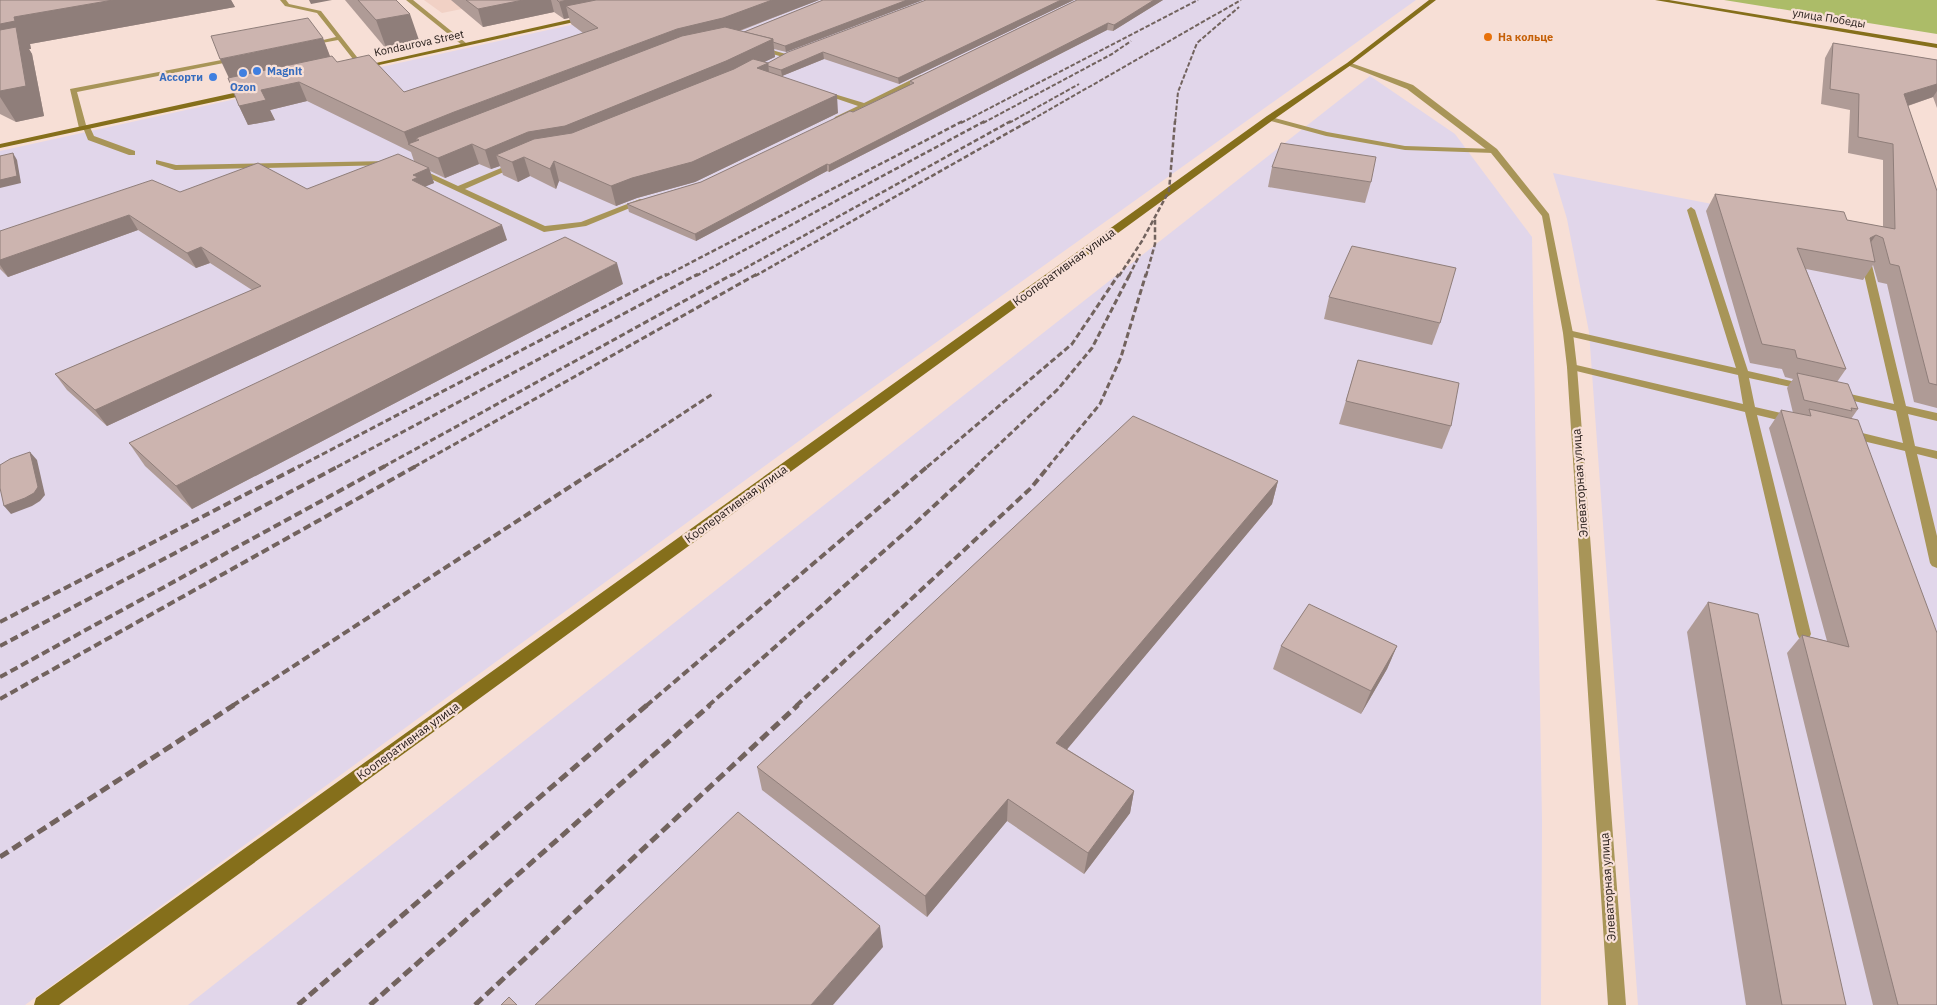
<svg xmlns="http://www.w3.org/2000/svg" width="1937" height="1005" viewBox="0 0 1937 1005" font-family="'IBM Plex Sans',sans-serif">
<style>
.built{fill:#f1d1c5}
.industrial{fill:#e1d6ea}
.green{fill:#acbc68}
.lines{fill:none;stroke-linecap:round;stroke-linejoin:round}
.lane{fill:#a89558;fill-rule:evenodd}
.street{fill:#a89558;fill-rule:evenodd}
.secondary{fill:#856f1b;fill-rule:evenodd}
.rail-far4{stroke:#72635e;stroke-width:2;stroke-dasharray:4.5 2;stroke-linecap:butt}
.rail-far3{stroke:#72635e;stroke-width:2.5;stroke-dasharray:5 2.5;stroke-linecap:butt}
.rail-far2{stroke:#72635e;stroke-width:3;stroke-dasharray:6 3;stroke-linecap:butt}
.rail-far1{stroke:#72635e;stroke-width:4;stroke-dasharray:8 4;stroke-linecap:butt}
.rail{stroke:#72635e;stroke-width:5;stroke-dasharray:10 5;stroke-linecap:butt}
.wall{fill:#af9b96}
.shaded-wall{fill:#8f7e7a}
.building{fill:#ccb4af;stroke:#8f7e7a}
.food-dot{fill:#e8710a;stroke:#f7dfd6;stroke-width:2}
.shop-dot{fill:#3f7fe0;stroke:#f7dfd6;stroke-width:2}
.labels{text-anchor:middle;stroke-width:4.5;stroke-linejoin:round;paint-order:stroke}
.far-street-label{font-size:11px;fill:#221916;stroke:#f7dfd6}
.far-food-label{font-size:11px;font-weight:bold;fill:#c56008;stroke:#f7dfd6;text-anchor:start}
.far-shop-label{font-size:11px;font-weight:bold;fill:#366cbe;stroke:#f7dfd6;text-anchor:start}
.street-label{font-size:12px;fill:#221916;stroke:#f7dfd6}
</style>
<rect width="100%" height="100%" fill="#f7dfd6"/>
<path class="built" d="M 424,0 L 506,0 L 442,13 Z"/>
<g class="industrial">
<path d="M 684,0 L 1416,0 L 847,406 L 25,1005 L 0,1005 L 0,151 Z"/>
<path d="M 1370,76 L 1455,134 L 1532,237 L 1542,821 L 1541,1005 L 188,1005 Z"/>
<path d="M 1553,173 L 1937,248 L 1937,1005 L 1638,1005 L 1589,332 L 1567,219 Z"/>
</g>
<path class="green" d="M 1724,0 L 1937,0 L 1937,34 Z"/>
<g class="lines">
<g class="lane">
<path d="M 280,0 L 286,0 L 289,4 L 321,11 L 364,66 L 364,68 L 360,68 L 338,40 L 306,46 L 306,44 L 336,37 L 317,13 L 285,6 Z"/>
<path d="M 758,46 L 786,54 L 798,49 L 801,51 L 786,58 L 756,49 L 756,47 Z"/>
<path d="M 237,57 L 240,59 L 239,60 L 77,92 L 86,125 L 89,125 L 94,136 L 135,151 L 135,155 L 129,155 L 88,140 L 84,130 L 79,128 L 70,89 Z"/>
<path d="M 921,75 L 928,77 L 838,121 L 834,119 L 835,117 L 858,106 L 817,92 L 821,90 L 864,103 Z"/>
<path d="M 1267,116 L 1327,132 L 1405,146 L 1494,149 L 1498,151 L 1494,153 L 1405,150 L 1326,136 L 1267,120 Z"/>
<path d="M 156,160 L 176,165 L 390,161 L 394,163 L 390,165 L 175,170 L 156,164 Z"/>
<path d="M 513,163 L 520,165 L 465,189 L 545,226 L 581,222 L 640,199 L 647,201 L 586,226 L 544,232 L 414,171 L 421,169 L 458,186 Z"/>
<path d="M 1691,207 L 1695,210 L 1748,371 L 1809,385 L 1811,387 L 1805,390 L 1749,378 L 1755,407 L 1798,417 L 1800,420 L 1794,424 L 1757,415 L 1811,634 L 1809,638 L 1804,639 L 1799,638 L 1797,634 L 1745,412 L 1568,369 L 1567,367 L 1572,364 L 1743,404 L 1738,375 L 1568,336 L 1563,333 L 1568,330 L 1736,368 L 1687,210 Z"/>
<path d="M 1865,254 L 1870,257 L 1906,406 L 1937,413 L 1937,421 L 1908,414 L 1915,446 L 1937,451 L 1937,459 L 1917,454 L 1937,536 L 1937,568 L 1932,566 L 1930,563 L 1905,451 L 1846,437 L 1844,434 L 1850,430 L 1903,443 L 1896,411 L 1833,396 L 1831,394 L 1837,391 L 1894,404 L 1860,257 Z"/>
</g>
<g class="street">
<path d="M 406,0 L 413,0 L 466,43 L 466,45 L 462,45 Z"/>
<path d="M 1347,63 L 1351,63 L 1413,85 L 1497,149 L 1549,214 L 1573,333 L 1577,367 L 1626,1005 L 1608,1005 L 1567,367 L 1563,333 L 1542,216 L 1491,153 L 1407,89 L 1347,65 Z"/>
</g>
<g class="secondary">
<path d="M 1429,0 L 1436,0 L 1351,65 L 1273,120 L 59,1005 L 34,1005 L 36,998 L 1267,116 L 1347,63 Z"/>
<path d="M 1655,0 L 1669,0 L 1937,44 L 1937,48 Z"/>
<path d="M 586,16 L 588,17 L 588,19 L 361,69 L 358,67 Z"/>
<path d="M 252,89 L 256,91 L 255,93 L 0,148 L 0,144 Z"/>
</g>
<g class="rail-far4">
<path d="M 961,123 L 1198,0"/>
<path d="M 983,123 L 1112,54 L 1131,41"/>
<path d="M 1009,123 L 1079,84"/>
<path d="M 1026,123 L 1241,0"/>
<path d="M 1175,123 L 1178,92 L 1197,43 L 1239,7"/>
</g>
<g class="rail-far3">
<path d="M 665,276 L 963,121"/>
<path d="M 696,276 L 985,121"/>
<path d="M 731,276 L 1011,121"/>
<path d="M 755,276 L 1029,121"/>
<path d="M 1119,276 L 1142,241 L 1169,191 L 1175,121"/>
<path d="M 1129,276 L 1140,254"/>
<path d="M 1146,276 L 1155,244 L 1155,219"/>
</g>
<g class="rail-far2">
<path d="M 298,467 L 667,274"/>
<path d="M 337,467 L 698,274"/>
<path d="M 383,467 L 733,274"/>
<path d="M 414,467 L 757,274"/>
<path d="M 601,467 L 714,393"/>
<path d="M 927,467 L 1072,344 L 1119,274"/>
<path d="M 975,467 L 1058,389 L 1092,348 L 1130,274"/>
<path d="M 1048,467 L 1100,404 L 1121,357 L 1146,274"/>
</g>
<g class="rail-far1">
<path d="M 0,622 L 300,466"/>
<path d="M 0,646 L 339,466"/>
<path d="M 0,677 L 385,466"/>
<path d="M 0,699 L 416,466"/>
<path d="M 232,706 L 602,466"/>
<path d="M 646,706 L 928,466"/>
<path d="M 708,706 L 909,529 L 977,466"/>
<path d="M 796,706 L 1031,488 L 1049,466"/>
</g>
<g class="rail">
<path d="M 0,857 L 234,705"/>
<path d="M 298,1005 L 647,705"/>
<path d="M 370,1005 L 710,705"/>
<path d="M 475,1005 L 798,705"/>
</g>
</g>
<g class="wall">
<path d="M 0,0 L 231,0 L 235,7 L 30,44 L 31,49 L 29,49 L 32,54 L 44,116 L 16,122 L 0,114 Z"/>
<path d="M 345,0 L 396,0 L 420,43 L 387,50 Z"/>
<path d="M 451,0 L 819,0 L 740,31 L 744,32 L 823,0 L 923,0 L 786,52 L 774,49 L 775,57 L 763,62 L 768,63 L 926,0 L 1074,0 L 899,84 L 824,59 L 782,76 L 838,113 L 695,182 L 637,198 L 616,206 L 559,181 L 556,189 L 530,176 L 518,182 L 503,175 L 500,166 L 491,169 L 479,164 L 445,178 L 430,171 L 434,183 L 425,186 L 507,240 L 107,426 L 67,390 L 55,374 L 252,290 L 210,263 L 196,268 L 138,230 L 8,277 L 0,269 L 0,231 L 180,192 L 307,189 L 414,161 L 411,152 L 307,101 L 270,110 L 275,120 L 248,125 L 239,106 L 323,38 L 330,57 L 337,62 L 404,92 L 583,33 L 571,24 L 569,18 L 564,19 L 554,12 L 483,27 Z"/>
<path d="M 1077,0 L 1163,0 L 1113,31 L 1107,30 L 829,172 L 827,171 L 696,241 L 629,212 L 627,204 L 701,182 L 910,85 L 910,81 Z"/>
<path d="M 1833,43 L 1937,60 L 1937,108 L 1933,97 L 1908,106 L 1937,191 L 1937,408 L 1914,402 L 1887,284 L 1878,282 L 1873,265 L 1863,280 L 1806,269 L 1846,369 L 1837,382 L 1858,409 L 1851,419 L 1937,1005 L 1873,1005 L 1787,653 L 1802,635 L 1827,641 L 1769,428 L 1781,410 L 1793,413 L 1787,388 L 1793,379 L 1785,377 L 1782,369 L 1750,363 L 1706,211 L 1715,194 L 1883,227 L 1883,160 L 1848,153 L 1850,110 L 1821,104 L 1825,58 Z"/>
<path d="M 1272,167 L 1371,182 L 1365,203 L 1268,187 Z"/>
<path d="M 623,284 L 192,509 L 145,466 L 129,443 Z"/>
<path d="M 1329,297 L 1440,323 L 1432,345 L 1324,319 Z"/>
<path d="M 1358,360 L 1451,426 L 1442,449 L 1339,424 Z"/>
<path d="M 1278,481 L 1272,504 L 1067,749 L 1134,791 L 1130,813 L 1084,874 L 1007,821 L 927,917 L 762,790 L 757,767 Z"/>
<path d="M 1708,602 L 1846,1005 L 1746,1005 L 1687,632 Z"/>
<path d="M 1281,646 L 1397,646 L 1387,669 L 1361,714 L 1273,669 Z"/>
</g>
<g class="shaded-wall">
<path d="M 113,0 L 231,0 L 235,7 L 30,44 L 31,49 L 29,49 L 32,54 L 44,116 L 16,122 L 0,97 L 0,24 L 14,17 Z"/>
<path d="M 309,0 L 332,0 L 311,4 Z"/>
<path d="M 523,0 L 551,0 L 554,12 L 483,27 L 478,9 Z"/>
<path d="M 567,0 L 650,0 L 566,6 L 569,18 L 564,19 L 559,2 Z"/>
<path d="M 772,0 L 819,0 L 725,36 L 419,140 L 416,138 L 420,149 L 409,145 L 404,132 L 454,112 L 677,29 Z"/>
<path d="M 907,0 L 923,0 L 786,52 L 785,46 Z"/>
<path d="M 1061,0 L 1074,0 L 899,84 L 898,78 Z"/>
<path d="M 1154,0 L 1163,0 L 1113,31 L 1114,25 Z"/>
<path d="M 410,14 L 420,43 L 387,50 L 376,20 Z"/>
<path d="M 1108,23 L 1107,30 L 829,172 L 829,165 Z"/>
<path d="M 323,38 L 335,69 L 235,91 L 220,59 Z"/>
<path d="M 773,39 L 775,57 L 729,79 L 570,145 L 496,155 L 500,166 L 491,169 L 485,150 L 528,132 Z"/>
<path d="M 823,52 L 824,59 L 782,76 L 781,70 Z"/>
<path d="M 768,63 L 770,81 L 757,68 Z"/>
<path d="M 299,82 L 307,101 L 270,110 L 275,120 L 248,125 L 239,106 L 261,90 Z"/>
<path d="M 1937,84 L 1937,91 L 1933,97 L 1895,110 L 1904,94 Z"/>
<path d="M 837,95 L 838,113 L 695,182 L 637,198 L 616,206 L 611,186 Z"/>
<path d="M 472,144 L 479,164 L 445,178 L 438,158 Z"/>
<path d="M 13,153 L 17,160 L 21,183 L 0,188 L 0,180 Z"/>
<path d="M 524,157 L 530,176 L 518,182 L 512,162 Z"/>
<path d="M 554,161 L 559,181 L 556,189 L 550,169 Z"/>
<path d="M 827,164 L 827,171 L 696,241 L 695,234 Z"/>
<path d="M 429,168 L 434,183 L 422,188 L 412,180 L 413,175 Z"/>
<path d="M 129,215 L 138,230 L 8,277 L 0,265 L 0,260 Z"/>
<path d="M 502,225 L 507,240 L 107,426 L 95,410 Z"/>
<path d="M 1876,235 L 1864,252 L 1870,238 Z"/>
<path d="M 201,247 L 210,263 L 196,268 L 187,253 Z"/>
<path d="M 617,263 L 623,284 L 192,509 L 176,486 Z"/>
<path d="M 30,452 L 37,460 L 45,495 L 40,501 L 32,506 L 11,514 L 4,506 Z"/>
<path d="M 1278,481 L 1272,504 L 1054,765 L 1056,743 Z"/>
<path d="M 1397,646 L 1387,669 L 1361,714 L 1371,691 Z"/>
<path d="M 1134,791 L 1130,813 L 1084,874 L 1088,853 Z"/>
<path d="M 1008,799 L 1007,821 L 927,917 L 925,896 Z"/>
<path d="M 880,926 L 883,947 L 833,1005 L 811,1005 Z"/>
</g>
<g class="building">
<path d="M 0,0 L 113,0 L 14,17 L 15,21 L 0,24 Z"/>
<path d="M 358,0 L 396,0 L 410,14 L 376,20 Z"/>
<path d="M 466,0 L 523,0 L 478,9 Z"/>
<path d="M 557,0 L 567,0 L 559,2 Z"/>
<path d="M 596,0 L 772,0 L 723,18 L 677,29 L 454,112 L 404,132 L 299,82 L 261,90 L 266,100 L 239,106 L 228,78 L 332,56 L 337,62 L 369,55 L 404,92 L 598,28 L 566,6 Z"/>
<path d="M 823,0 L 907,0 L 785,46 L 773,42 L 773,39 L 744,32 Z"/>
<path d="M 926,0 L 1061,0 L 898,78 L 823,52 L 781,70 L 768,66 L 768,63 L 788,52 Z"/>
<path d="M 1077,0 L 1154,0 L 1114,25 L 1108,23 L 829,165 L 827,164 L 695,234 L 627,204 L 701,182 L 850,111 L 853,112 L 914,83 L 910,81 Z"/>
<path d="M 308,18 L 323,38 L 220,59 L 211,36 Z"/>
<path d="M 16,27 L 26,86 L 0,91 L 0,30 Z"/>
<path d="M 725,27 L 773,39 L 726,61 L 565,126 L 528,132 L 485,150 L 472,144 L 438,158 L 408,144 L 419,140 L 416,138 L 682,36 Z"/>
<path d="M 1833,43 L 1937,60 L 1937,84 L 1904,94 L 1937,191 L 1937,385 L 1929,383 L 1899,266 L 1890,264 L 1883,238 L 1876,235 L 1870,238 L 1875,262 L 1797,248 L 1846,369 L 1797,358 L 1795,350 L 1762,344 L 1715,194 L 1844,212 L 1847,220 L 1895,229 L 1893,144 L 1858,137 L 1859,94 L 1830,89 Z"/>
<path d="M 753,59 L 768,63 L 757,68 L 837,95 L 692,162 L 632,178 L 611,186 L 554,161 L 550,169 L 524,157 L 512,162 L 496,155 L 534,139 L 572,133 L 734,69 Z"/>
<path d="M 1281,143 L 1376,157 L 1371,182 L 1272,167 Z"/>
<path d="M 13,153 L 17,176 L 0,180 L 0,156 Z"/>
<path d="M 398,154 L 429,168 L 413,175 L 418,177 L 412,180 L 502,225 L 95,410 L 55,374 L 261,286 L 201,247 L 187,253 L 129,215 L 0,260 L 0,231 L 152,180 L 180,192 L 258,163 L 307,189 Z"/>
<path d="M 565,237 L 617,263 L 176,486 L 129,443 Z"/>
<path d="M 1352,246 L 1456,268 L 1440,323 L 1329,297 Z"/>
<path d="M 1358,360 L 1459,383 L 1451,426 L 1346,401 Z"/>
<path d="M 1797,373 L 1848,384 L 1858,409 L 1851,408 L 1852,411 L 1804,400 Z"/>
<path d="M 1809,409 L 1858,420 L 1937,633 L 1937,1005 L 1898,1005 L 1802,635 L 1849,647 L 1781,410 L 1811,416 Z"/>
<path d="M 1133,416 L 1278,481 L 1056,743 L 1134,791 L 1088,853 L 1008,799 L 925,896 L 757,767 Z"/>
<path d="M 30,452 L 38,487 L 34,493 L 25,498 L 4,506 L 0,488 L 0,465 L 10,459 Z"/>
<path d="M 1708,602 L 1758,614 L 1846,1005 L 1782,1005 Z"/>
<path d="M 1309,604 L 1397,646 L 1371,691 L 1281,646 Z"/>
<path d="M 738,812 L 880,926 L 811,1005 L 535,1005 Z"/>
<path d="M 509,997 L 517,1005 L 501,1005 Z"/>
</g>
<circle class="food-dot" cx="1488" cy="37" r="5"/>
<g class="shop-dot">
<circle cx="257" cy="71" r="5"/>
<circle cx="243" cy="73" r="5"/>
<circle cx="213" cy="77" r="5"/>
</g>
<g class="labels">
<g class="far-street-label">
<text transform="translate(1829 18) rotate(9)" y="4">улица Победы</text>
<text transform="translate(419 43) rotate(-12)" y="4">Kondaurova Street</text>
</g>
<g class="far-food-label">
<text x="1498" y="41">На кольце</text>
</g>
<g class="far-shop-label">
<text x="267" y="75">Magnit</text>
<text x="203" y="81" text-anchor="end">Ассорти</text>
<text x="243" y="91" text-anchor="middle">Ozon</text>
</g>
<g class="street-label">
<text transform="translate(1064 267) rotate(-36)" y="4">Кооперативная улица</text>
<text transform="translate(1580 483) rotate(-94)" y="4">Элеваторная улица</text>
<text transform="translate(736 504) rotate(-36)" y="4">Кооперативная улица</text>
<text transform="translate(408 741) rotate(-36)" y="4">Кооперативная улица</text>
<text transform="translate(1608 887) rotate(-94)" y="4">Элеваторная улица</text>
</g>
</g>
</svg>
